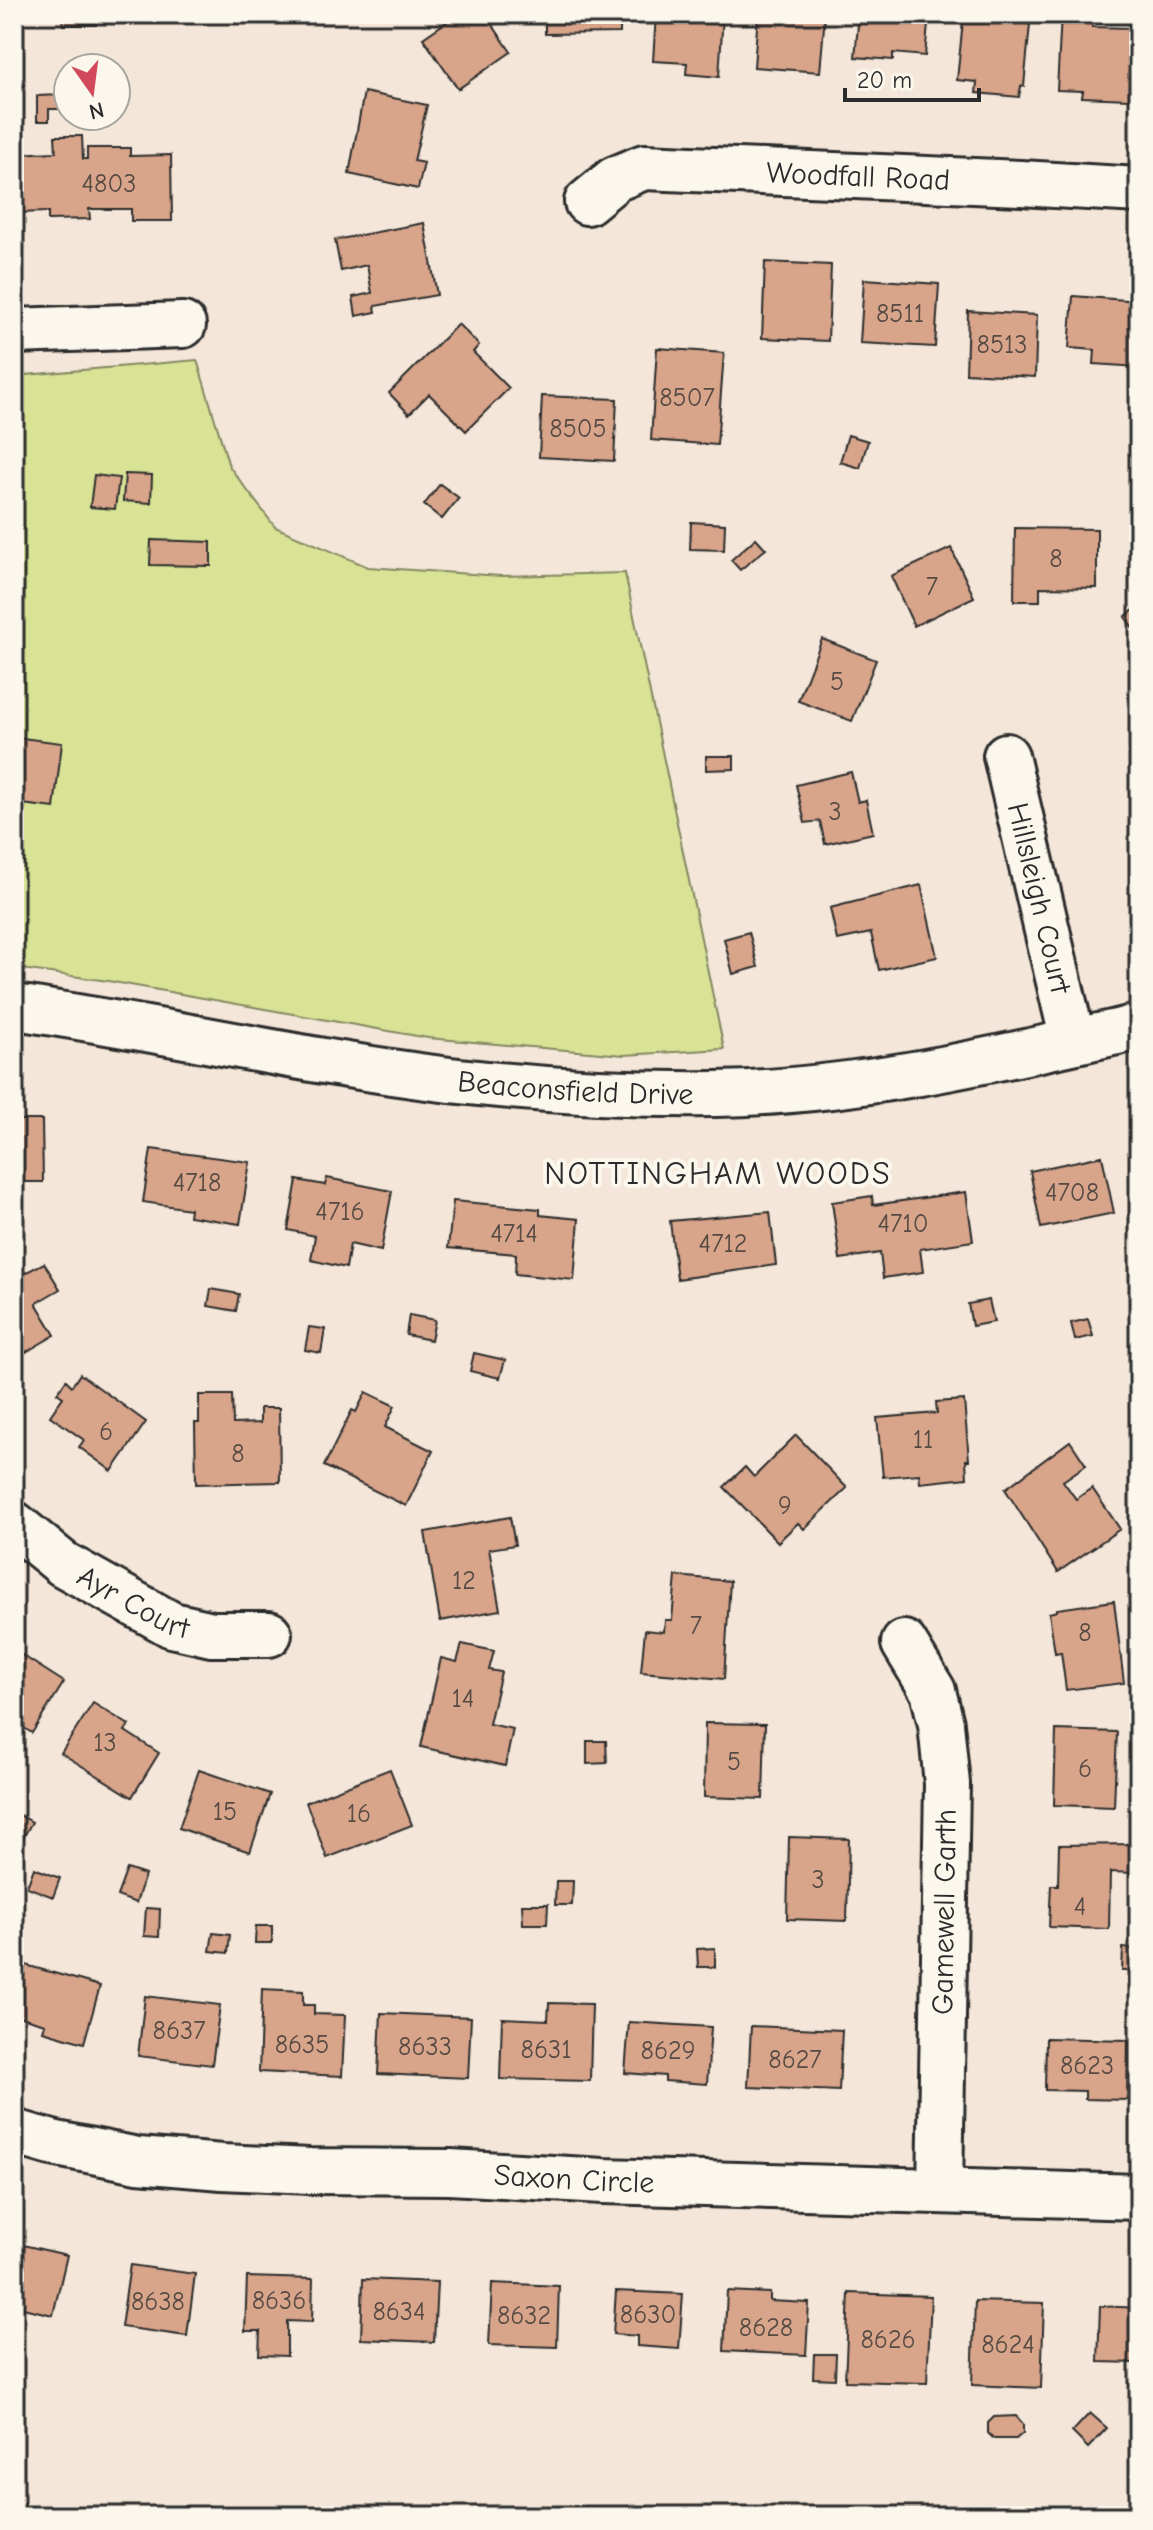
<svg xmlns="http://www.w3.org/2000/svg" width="1153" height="2530" viewBox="0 0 1153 2530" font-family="'Comic Neue',sans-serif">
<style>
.green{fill:#d8e396;stroke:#828760;stroke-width:2}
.building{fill:#d8a58b;stroke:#2b2b2b;stroke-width:2}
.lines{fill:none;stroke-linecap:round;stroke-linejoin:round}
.minor-casing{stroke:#2b2b2b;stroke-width:50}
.minor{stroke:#fbf7ec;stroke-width:44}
.labels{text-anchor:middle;stroke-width:8;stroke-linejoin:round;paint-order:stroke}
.number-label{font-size:26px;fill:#564a43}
.street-label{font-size:30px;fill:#2b2b2b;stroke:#fbf7ec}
.neighbourhood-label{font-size:32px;letter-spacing:2px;fill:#2b2b2b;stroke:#fbf7ec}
</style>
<rect width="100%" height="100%" fill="#f4e7d9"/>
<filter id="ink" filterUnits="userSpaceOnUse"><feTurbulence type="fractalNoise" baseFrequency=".0125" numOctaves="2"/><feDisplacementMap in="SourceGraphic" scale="16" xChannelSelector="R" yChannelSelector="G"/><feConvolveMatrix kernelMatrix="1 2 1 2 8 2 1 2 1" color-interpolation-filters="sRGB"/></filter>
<g filter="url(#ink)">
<path class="green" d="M 197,360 L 229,466 L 275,527 L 368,567 L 501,576 L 625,573 L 724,1049 L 624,1055 L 428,1038 L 108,981 L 14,968 L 14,376 Z"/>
<g class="building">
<path d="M 63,14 L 227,14 L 227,19 L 158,19 L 158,23 L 125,23 L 125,18 L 96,19 L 96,25 L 63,25 Z"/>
<path d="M 458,14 L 485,14 L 511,52 L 458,89 L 423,38 Z"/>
<path d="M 545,14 L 620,14 L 620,33 L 545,34 Z"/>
<path d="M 656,14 L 723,14 L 719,77 L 686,74 L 687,63 L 653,61 Z"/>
<path d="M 758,14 L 825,15 L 820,72 L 754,67 Z"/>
<path d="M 859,14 L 929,14 L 925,56 L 893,53 L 893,60 L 855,57 Z"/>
<path d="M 960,14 L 1000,14 L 999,20 L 1030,24 L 1024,86 L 1021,86 L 1019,97 L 976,93 L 977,82 L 957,80 L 963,21 L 959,21 Z"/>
<path d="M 1061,14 L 1092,14 L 1092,27 L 1132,28 L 1129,99 L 1082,97 L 1083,91 L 1057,90 Z"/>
<path d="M 364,92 L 427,105 L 414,161 L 424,163 L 418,189 L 349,174 Z"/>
<path d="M 62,95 L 62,109 L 49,109 L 49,121 L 37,121 L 37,96 Z"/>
<path d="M 55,136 L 82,136 L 83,159 L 87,159 L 87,148 L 130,148 L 130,156 L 171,155 L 172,221 L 131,221 L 131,209 L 89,209 L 90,219 L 48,220 L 48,212 L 14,213 L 14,154 L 56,152 Z"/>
<path d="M 424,223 L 437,295 L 375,306 L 376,312 L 356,316 L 353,297 L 372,293 L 367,265 L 341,271 L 335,240 Z"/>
<path d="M 765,262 L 831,265 L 828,341 L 762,338 Z"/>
<path d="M 864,279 L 939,284 L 935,347 L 860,343 Z"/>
<path d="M 1073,296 L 1139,301 L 1139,367 L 1094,364 L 1095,350 L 1069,348 Z"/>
<path d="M 968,311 L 1037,315 L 1035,377 L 966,373 Z"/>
<path d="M 458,324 L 479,345 L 473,352 L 509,388 L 466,431 L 429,394 L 409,414 L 389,393 Z"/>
<path d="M 657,348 L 724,353 L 717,445 L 651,440 Z"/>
<path d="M 542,396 L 617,399 L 614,461 L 539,457 Z"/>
<path d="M 848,435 L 868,441 L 860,468 L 840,462 Z"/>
<path d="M 125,474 L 152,475 L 151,503 L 123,501 Z"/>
<path d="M 94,475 L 119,478 L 115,509 L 90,507 Z"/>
<path d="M 440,484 L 459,498 L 442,519 L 424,505 Z"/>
<path d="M 691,522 L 725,524 L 724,550 L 690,549 Z"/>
<path d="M 1015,528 L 1097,529 L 1097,588 L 1040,587 L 1040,601 L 1014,601 Z"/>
<path d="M 756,538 L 766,549 L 740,570 L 731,560 Z"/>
<path d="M 151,540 L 211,542 L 211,566 L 150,565 Z"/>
<path d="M 951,548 L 974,597 L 914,626 L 891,576 Z"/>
<path d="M 1139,606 L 1139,636 L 1125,617 Z"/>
<path d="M 822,639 L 876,660 L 852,721 L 798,701 Z"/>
<path d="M 14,737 L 62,743 L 54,808 L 14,803 Z"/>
<path d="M 706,756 L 734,756 L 734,769 L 706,770 Z"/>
<path d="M 851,772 L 858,802 L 866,800 L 873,833 L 825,844 L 820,821 L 805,823 L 796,785 Z"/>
<path d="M 921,885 L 937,957 L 879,970 L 871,933 L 837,940 L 830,908 Z"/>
<path d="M 749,932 L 758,967 L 733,974 L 724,939 Z"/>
<path d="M 14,1120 L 42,1120 L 43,1182 L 14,1182 Z"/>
<path d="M 151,1149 L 250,1162 L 240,1224 L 189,1216 L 190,1209 L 143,1202 Z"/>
<path d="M 1102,1156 L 1114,1213 L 1041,1228 L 1030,1171 Z"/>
<path d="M 327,1178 L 392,1191 L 381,1251 L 350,1244 L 346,1268 L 311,1260 L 315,1236 L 288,1230 L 297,1180 L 325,1185 Z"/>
<path d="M 966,1192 L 973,1241 L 920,1249 L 923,1272 L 883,1278 L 880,1253 L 840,1259 L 832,1202 L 872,1196 L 873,1205 Z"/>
<path d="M 453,1201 L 540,1209 L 540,1215 L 579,1219 L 574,1280 L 515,1274 L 516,1254 L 448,1248 Z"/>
<path d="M 770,1212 L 776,1265 L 677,1279 L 670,1221 Z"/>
<path d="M 44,1263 L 60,1289 L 36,1303 L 55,1335 L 14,1359 L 14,1273 L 17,1272 L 19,1276 Z"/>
<path d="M 211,1289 L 239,1294 L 236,1311 L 208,1306 Z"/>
<path d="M 989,1300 L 994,1322 L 972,1326 L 968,1304 Z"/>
<path d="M 409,1315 L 435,1320 L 431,1340 L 406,1335 Z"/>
<path d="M 1088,1319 L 1093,1336 L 1075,1340 L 1071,1323 Z"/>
<path d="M 309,1327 L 325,1329 L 321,1353 L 305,1350 Z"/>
<path d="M 474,1353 L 505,1360 L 500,1378 L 470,1371 Z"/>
<path d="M 80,1374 L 146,1422 L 112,1471 L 79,1447 L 84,1440 L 50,1416 L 63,1397 L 57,1393 L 66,1380 L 72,1386 Z"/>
<path d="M 366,1392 L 395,1406 L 385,1427 L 433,1451 L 406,1506 L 324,1466 L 352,1410 L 356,1412 Z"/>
<path d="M 199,1395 L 232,1395 L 233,1424 L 260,1423 L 260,1408 L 279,1408 L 280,1482 L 196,1484 L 195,1423 L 199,1423 Z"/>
<path d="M 964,1400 L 969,1460 L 966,1460 L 967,1478 L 920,1483 L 919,1474 L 883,1477 L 877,1418 L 937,1413 L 936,1402 Z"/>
<path d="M 796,1435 L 847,1488 L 804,1529 L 798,1523 L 778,1542 L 724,1487 L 745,1467 L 754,1477 Z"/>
<path d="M 1070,1441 L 1086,1465 L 1063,1481 L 1076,1499 L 1092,1488 L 1120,1529 L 1058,1572 L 1005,1489 Z"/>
<path d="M 510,1517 L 515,1545 L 489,1549 L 500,1610 L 440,1621 L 425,1532 Z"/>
<path d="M 676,1576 L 730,1581 L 724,1679 L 641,1672 L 645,1630 L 664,1632 L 665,1620 L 672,1620 Z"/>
<path d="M 1114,1601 L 1124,1683 L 1066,1690 L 1061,1652 L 1055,1653 L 1049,1613 L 1057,1611 L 1057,1609 Z"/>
<path d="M 462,1644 L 494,1651 L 489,1670 L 501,1672 L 489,1724 L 513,1729 L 505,1766 L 421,1747 L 441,1658 L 457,1662 Z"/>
<path d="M 14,1650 L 64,1682 L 32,1733 L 14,1722 Z"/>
<path d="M 93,1703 L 129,1725 L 125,1731 L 159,1753 L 132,1797 L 61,1753 Z"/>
<path d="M 705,1723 L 765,1724 L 763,1799 L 704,1797 Z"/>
<path d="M 1056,1730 L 1117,1732 L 1114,1807 L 1054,1805 Z"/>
<path d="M 587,1741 L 606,1741 L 607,1763 L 587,1764 Z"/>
<path d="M 390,1769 L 412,1825 L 327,1858 L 306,1802 Z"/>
<path d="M 199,1770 L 270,1794 L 250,1852 L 179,1828 Z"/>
<path d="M 16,1813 L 32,1822 L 18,1847 L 14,1845 L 14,1818 Z"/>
<path d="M 789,1837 L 849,1839 L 847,1921 L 787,1919 Z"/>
<path d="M 1136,1844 L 1136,1873 L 1110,1872 L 1109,1929 L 1049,1927 L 1051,1885 L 1058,1885 L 1059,1845 Z"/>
<path d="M 34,1868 L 60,1878 L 53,1897 L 27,1887 Z"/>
<path d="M 127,1869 L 145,1875 L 136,1903 L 117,1896 Z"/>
<path d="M 556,1881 L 573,1881 L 572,1905 L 555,1905 Z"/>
<path d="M 522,1904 L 548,1904 L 547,1924 L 523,1924 Z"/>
<path d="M 146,1908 L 160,1909 L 159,1937 L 144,1936 Z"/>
<path d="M 256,1926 L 272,1926 L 272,1943 L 255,1943 Z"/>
<path d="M 213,1933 L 230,1935 L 228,1953 L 210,1951 Z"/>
<path d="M 715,1948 L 715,1967 L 698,1967 L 697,1949 Z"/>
<path d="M 1123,1948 L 1139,1949 L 1139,1971 L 1122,1971 Z"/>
<path d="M 22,1964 L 100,1986 L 84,2043 L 43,2031 L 45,2024 L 14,2015 L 14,1992 Z"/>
<path d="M 262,1989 L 303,1991 L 303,2005 L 314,2005 L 314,2014 L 345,2015 L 342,2076 L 259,2072 Z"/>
<path d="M 145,1996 L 220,2005 L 212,2065 L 138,2056 Z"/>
<path d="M 549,2003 L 592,2004 L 590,2081 L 500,2079 L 502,2018 L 548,2020 Z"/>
<path d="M 381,2013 L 471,2017 L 468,2078 L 378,2074 Z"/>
<path d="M 629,2022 L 711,2027 L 707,2084 L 665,2081 L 665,2076 L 625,2073 Z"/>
<path d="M 751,2026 L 842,2030 L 839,2091 L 748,2087 Z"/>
<path d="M 1046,2038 L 1128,2040 L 1127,2100 L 1085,2099 L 1085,2091 L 1045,2090 Z"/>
<path d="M 14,2243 L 67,2255 L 53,2315 L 14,2306 Z"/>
<path d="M 130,2265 L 195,2274 L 187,2336 L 121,2327 Z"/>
<path d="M 247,2277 L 313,2279 L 312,2322 L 287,2321 L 287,2356 L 259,2355 L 260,2331 L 245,2331 Z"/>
<path d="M 363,2279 L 437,2282 L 434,2342 L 361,2339 Z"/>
<path d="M 492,2283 L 559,2286 L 557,2347 L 489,2345 Z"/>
<path d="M 616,2291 L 683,2294 L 679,2349 L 637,2346 L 637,2336 L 613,2334 Z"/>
<path d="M 727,2291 L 770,2293 L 770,2301 L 809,2303 L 806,2355 L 724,2351 Z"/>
<path d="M 849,2293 L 931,2296 L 927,2383 L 845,2381 Z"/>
<path d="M 975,2301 L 1044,2303 L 1041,2388 L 972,2385 Z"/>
<path d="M 1100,2306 L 1139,2308 L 1139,2363 L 1098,2362 Z"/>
<path d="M 814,2354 L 836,2354 L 835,2379 L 813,2378 Z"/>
<path d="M 1090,2413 L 1107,2428 L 1088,2448 L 1072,2432 Z"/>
<path d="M 1016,2416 L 1023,2424 L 1023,2433 L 1016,2439 L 994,2439 L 988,2433 L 988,2423 L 994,2417 Z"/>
<path d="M 583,2507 L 610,2509 L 609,2516 L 582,2516 Z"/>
<path d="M 1035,2507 L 1065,2510 L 1065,2516 L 1034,2516 Z"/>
<path d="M 908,2510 L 941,2510 L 940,2516 L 908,2516 Z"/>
</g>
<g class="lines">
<defs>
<g id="minor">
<path id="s1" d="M 587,202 L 615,179 L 644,167 L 1021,183 L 1139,190"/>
<path d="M 14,331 L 183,325"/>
<path id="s2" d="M 1006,756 L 1073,1041"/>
<path id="s3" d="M 14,1007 C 160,1028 304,1062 450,1080 C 538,1090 627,1095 715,1094 C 859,1092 1000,1058 1139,1027"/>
<path id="s4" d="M 14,1524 L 63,1564 L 172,1625 L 212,1634 L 269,1634"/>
<path d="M 904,1643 L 933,1691 L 941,1724 L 947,1784 L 940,2191"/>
<path id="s5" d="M 14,2132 L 52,2143 L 138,2160 L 222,2167 L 310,2171 L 450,2172 L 603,2181 L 1139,2197"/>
</g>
</defs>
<use href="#minor" class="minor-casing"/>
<use href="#minor" class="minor"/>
</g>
</g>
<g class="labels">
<g class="number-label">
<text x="109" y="192">4803</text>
<text x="900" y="322">8511</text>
<text x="1002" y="353">8513</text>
<text x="687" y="406">8507</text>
<text x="578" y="437">8505</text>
<text x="1056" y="567">8</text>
<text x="932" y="595">7</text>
<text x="837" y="690">5</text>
<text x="835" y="820">3</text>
<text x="197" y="1191">4718</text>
<text x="1072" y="1201">4708</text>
<text x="340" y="1220">4716</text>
<text x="903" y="1232">4710</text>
<text x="514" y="1242">4714</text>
<text x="723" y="1252">4712</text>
<text x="106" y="1440">6</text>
<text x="923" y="1448">11</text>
<text x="238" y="1462">8</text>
<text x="785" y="1514">9</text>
<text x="464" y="1589">12</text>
<text x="696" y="1634">7</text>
<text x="1085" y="1641">8</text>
<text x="463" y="1707">14</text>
<text x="105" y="1751">13</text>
<text x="734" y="1770">5</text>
<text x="1085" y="1777">6</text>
<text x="225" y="1820">15</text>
<text x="359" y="1822">16</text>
<text x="818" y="1888">3</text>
<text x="1080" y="1915">4</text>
<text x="179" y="2039">8637</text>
<text x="302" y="2053">8635</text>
<text x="425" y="2055">8633</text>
<text x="546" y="2058">8631</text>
<text x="668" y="2059">8629</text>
<text x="795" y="2068">8627</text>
<text x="1087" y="2074">8623</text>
<text x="279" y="2309">8636</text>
<text x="158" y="2310">8638</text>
<text x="399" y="2320">8634</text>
<text x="648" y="2323">8630</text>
<text x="524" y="2324">8632</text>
<text x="766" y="2336">8628</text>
<text x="888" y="2348">8626</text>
<text x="1008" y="2353">8624</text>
</g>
<g class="street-label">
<text dy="10" stroke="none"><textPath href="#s1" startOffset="282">Woodfall Road</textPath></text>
<text dy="10" stroke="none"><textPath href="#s2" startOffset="146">Hillsleigh Court</textPath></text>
<text dy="10" stroke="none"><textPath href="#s3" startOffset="568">Beaconsfield Drive</textPath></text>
<text dy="10" stroke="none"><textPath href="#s4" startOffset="144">Ayr Court</textPath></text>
<text transform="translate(944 1912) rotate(-89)" y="10">Gamewell Garth</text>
<text dy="10" stroke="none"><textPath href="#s5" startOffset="564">Saxon Circle</textPath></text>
</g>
<g class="neighbourhood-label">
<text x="718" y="1184">NOTTINGHAM WOODS</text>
</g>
</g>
<rect width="1153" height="2530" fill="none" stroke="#fbf7ec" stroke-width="48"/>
<rect x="24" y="24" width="1105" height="2482" fill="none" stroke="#2b2b2b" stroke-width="3" filter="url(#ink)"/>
<g transform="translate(92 92) rotate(166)"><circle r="38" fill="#fbf7ec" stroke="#a8a59f" stroke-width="2"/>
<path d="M0-6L14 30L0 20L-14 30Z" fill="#d1495b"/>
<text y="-12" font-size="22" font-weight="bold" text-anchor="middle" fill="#2b2b2b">N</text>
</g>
<path d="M845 88v12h134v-12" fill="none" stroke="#2b2b2b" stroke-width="4"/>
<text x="857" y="88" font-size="24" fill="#2b2b2b" stroke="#fbf7ec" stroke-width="6" paint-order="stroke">20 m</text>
</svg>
